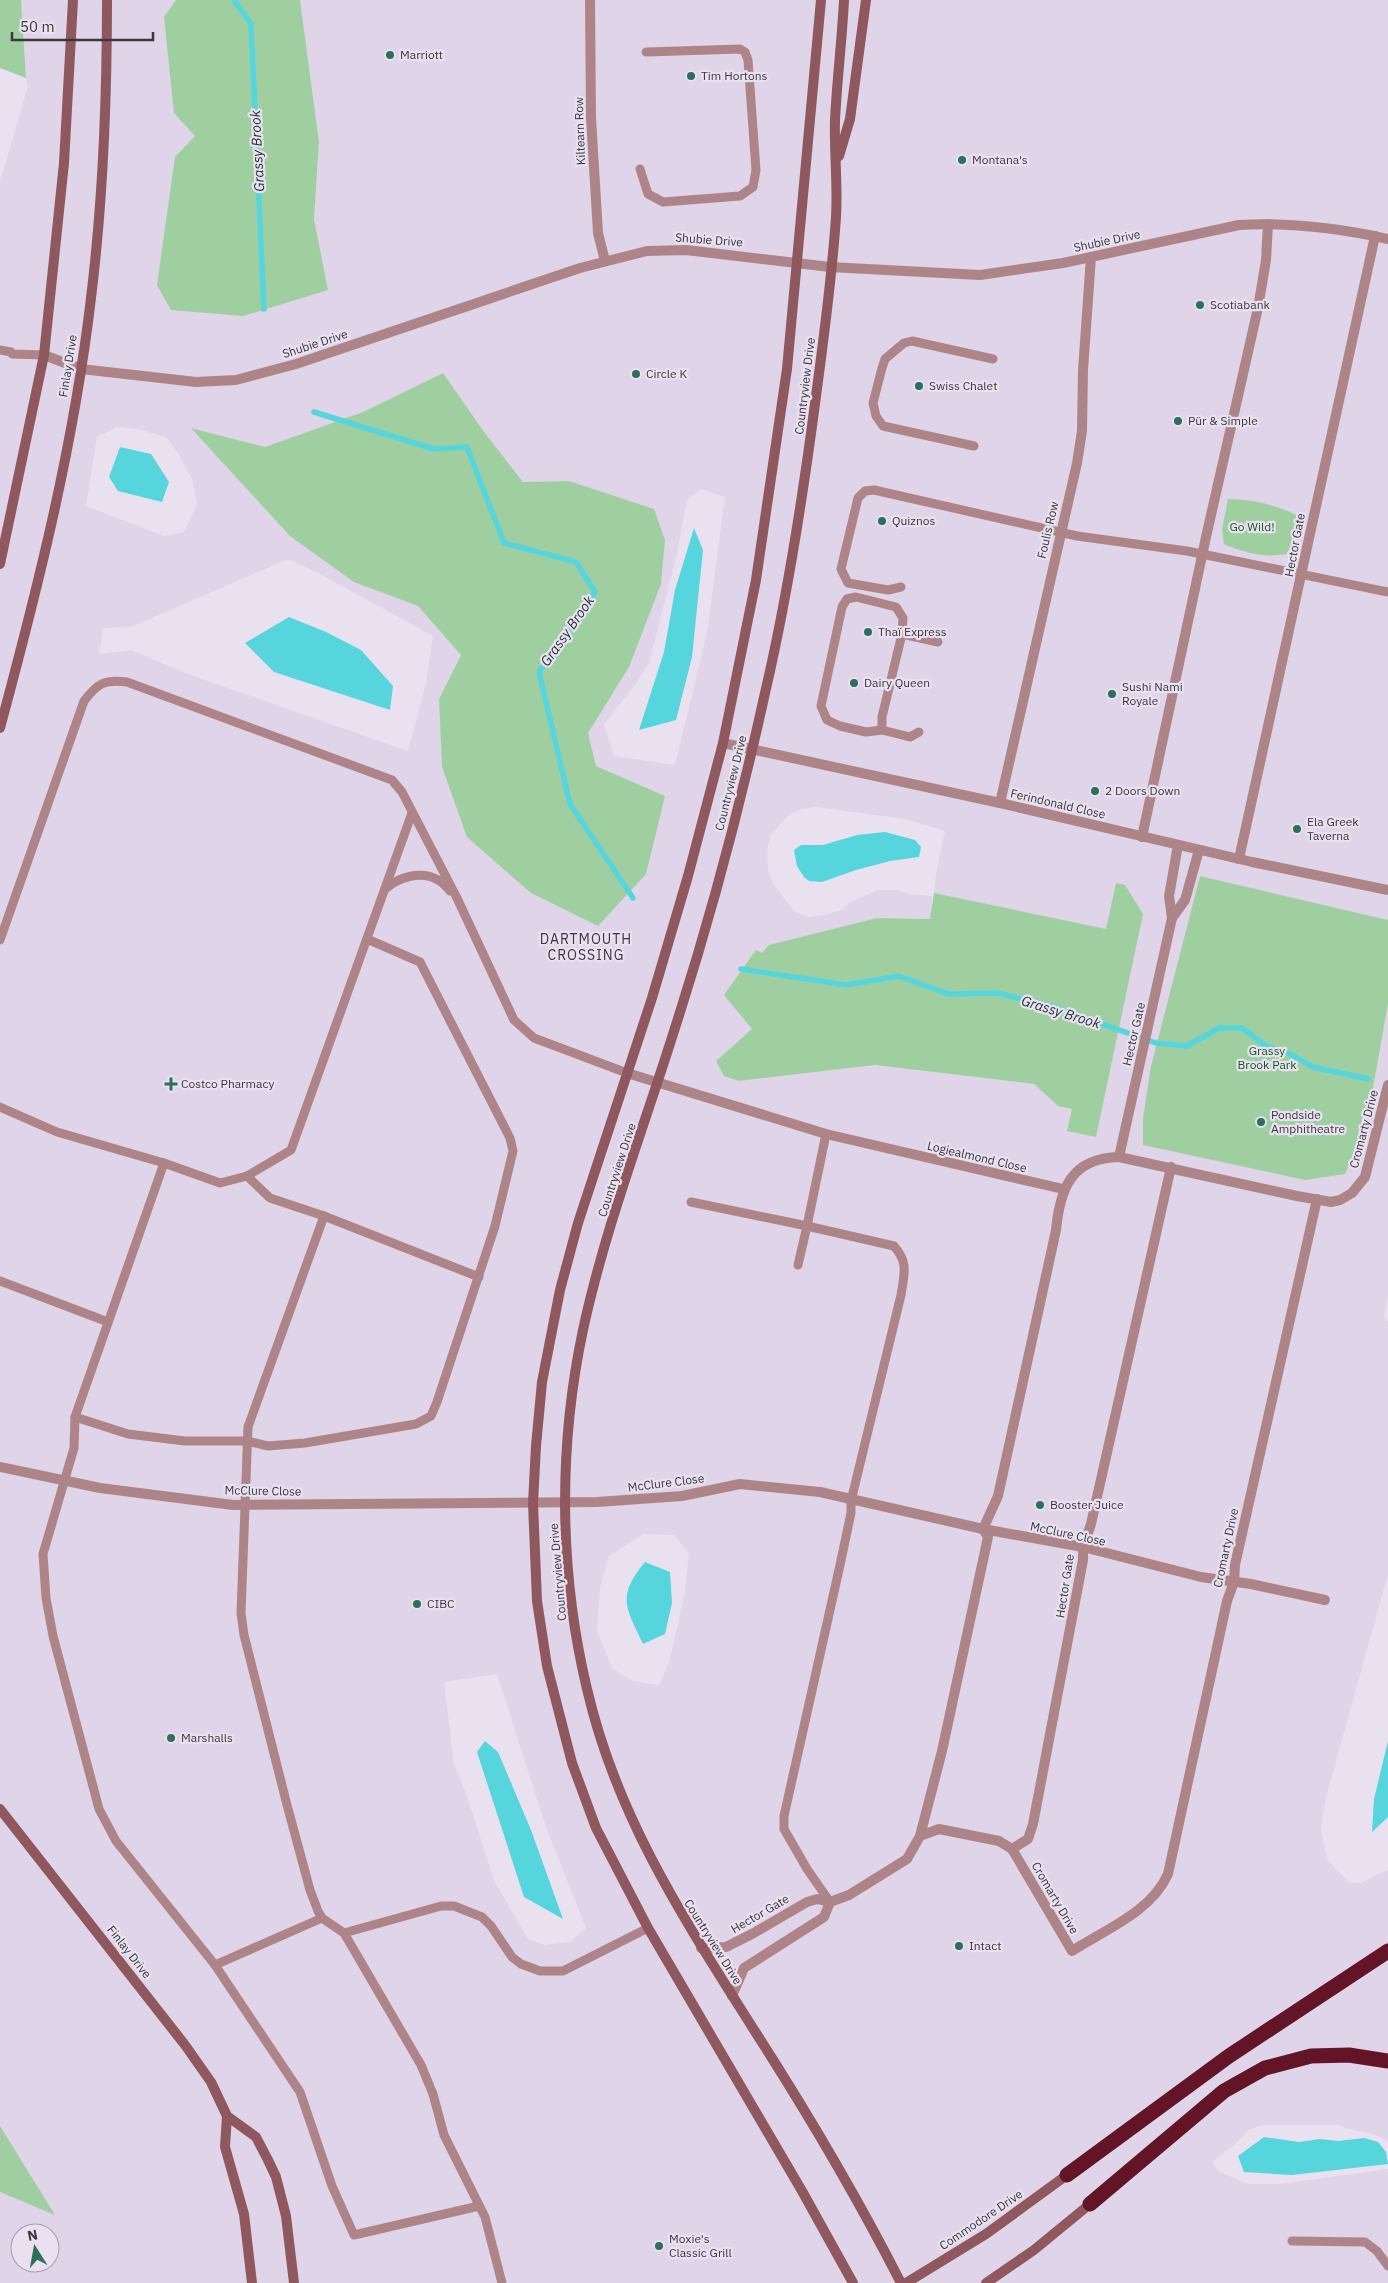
<svg xmlns="http://www.w3.org/2000/svg" width="1388" height="2283" viewBox="0 0 1388 2283" font-family="'IBM Plex Sans',sans-serif">
<style>
.built{fill:#dfd4e8;fill-rule:evenodd}
.green{fill:#9fcfa1}
.water{fill:#57d5dd}
.lines{fill:none;stroke-linecap:round;stroke-linejoin:round}
.stream{stroke:#57d5dd;stroke-width:5.5}
.lane{stroke:#ad8589;stroke-width:9}
.street{stroke:#ad8589;stroke-width:10}
.secondary{stroke:#8f575e;stroke-width:10}
.highway{stroke:#631427;stroke-width:15}
.poi-dot{fill:#2d6e5d;stroke:#e9e1ef;stroke-width:2}
.labels{text-anchor:middle;stroke-width:4.5;stroke-linejoin:round;paint-order:stroke}
.poi-label{font-size:12px;fill:#3a373d;stroke:#e9e1ef;text-anchor:start}
.street-label{font-size:12px;fill:#3a373d;stroke:#e9e1ef}
.park-label{font-size:12px;fill:#145a20;stroke:#e9e1ef}
.water-label{font-size:14px;font-style:italic;fill:#1a3032;stroke:#e9e1ef}
.neighbourhood-label{font-size:14px;letter-spacing:1px;fill:#3a373d;stroke:#e9e1ef}
</style>
<rect width="100%" height="100%" fill="#e9e1ef"/>
<path class="built" d="M 21,0 L 176,0 L 164,17 L 196,136 L 328,290 L 314,219 L 319,142 L 300,0 L 1388,0 L 1388,920 L 1200,876 L 1151,1066 L 1144,1145 L 1168,1150 L 1367,1122 L 1388,1004 L 1388,1295 L 1384,1317 L 1388,1322 L 1388,1574 L 1325,1801 L 1321,1830 L 1327,1859 L 1348,1882 L 1361,1883 L 1388,1869 L 1388,2141 L 1374,2134 L 1349,2129 L 1339,2125 L 1262,2125 L 1248,2130 L 1234,2145 L 1212,2162 L 1218,2171 L 1248,2184 L 1280,2184 L 1388,2169 L 1388,2283 L 0,2283 L 0,2192 L 54,2214 L 0,2126 L 0,182 L 28,86 L 26,78 ZM 443,373 L 484,432 L 523,482 L 569,481 L 606,700 L 588,733 L 596,766 L 665,796 L 439,699 L 461,655 L 418,606 L 354,582 L 192,428 L 265,447 L 363,412 ZM 117,427 L 138,429 L 166,437 L 179,454 L 192,479 L 197,504 L 184,532 L 164,536 L 86,506 L 97,437 ZM 701,489 L 725,497 L 707,633 L 675,765 L 614,756 L 604,724 L 637,682 L 649,663 L 676,557 L 687,500 ZM 288,559 L 320,574 L 433,636 L 426,683 L 408,751 L 185,673 L 132,650 L 99,654 L 103,628 L 131,627 ZM 816,807 L 906,819 L 945,831 L 936,874 L 934,893 L 1106,930 L 1116,883 L 1096,1137 L 1072,1109 L 1058,1106 L 1034,1084 L 875,1065 L 739,1081 L 724,1076 L 716,1061 L 877,918 L 931,919 L 932,896 L 908,894 L 897,890 L 877,890 L 849,903 L 842,910 L 824,915 L 808,917 L 794,911 L 774,885 L 768,872 L 767,851 L 770,835 L 791,813 L 802,809 ZM 643,1534 L 674,1535 L 689,1553 L 685,1592 L 670,1660 L 659,1685 L 632,1681 L 612,1668 L 597,1632 L 600,1587 L 609,1556 ZM 497,1674 L 546,1827 L 586,1928 L 571,1942 L 545,1945 L 528,1939 L 494,1881 L 468,1799 L 454,1764 L 444,1682 ZM 20,2233 L 50,2233 L 50,2263 L 20,2263 Z"/>
<g class="green">
<path d="M 0,0 L 21,0 L 26,78 L 0,68 Z"/>
<path d="M 176,0 L 300,0 L 319,142 L 314,219 L 328,290 L 243,316 L 171,310 L 157,285 L 175,157 L 195,136 L 174,113 L 164,17 Z"/>
<path d="M 443,373 L 484,432 L 523,482 L 569,481 L 654,509 L 665,540 L 661,584 L 629,667 L 588,733 L 596,766 L 665,796 L 646,874 L 598,926 L 531,893 L 467,837 L 442,767 L 439,699 L 461,655 L 418,606 L 354,582 L 290,536 L 191,428 L 265,447 L 363,412 Z"/>
<path d="M 1228,499 C 1252,499 1275,505 1297,515 L 1294,537 L 1287,554 C 1264,558 1245,553 1224,544 L 1222,530 Z"/>
<path d="M 1200,876 L 1388,920 L 1388,1004 L 1367,1122 L 1345,1174 L 1305,1180 L 1143,1145 L 1143,1118 L 1151,1066 Z"/>
<path d="M 1116,883 L 1125,885 L 1143,914 L 1096,1137 L 1067,1131 L 1072,1109 L 1058,1106 L 1034,1084 L 875,1065 L 739,1081 L 724,1076 L 716,1061 L 752,1029 L 724,995 L 756,950 L 762,953 L 769,945 L 877,918 L 930,919 L 934,893 L 1106,929 Z"/>
<path d="M 0,2126 L 55,2215 L 0,2192 Z"/>
</g>
<g class="water">
<path d="M 120,447 L 151,454 L 169,482 L 162,502 L 118,491 L 109,477 Z"/>
<path d="M 694,528 L 703,550 L 692,657 L 676,720 L 639,730 L 664,652 L 675,590 Z"/>
<path d="M 289,617 L 326,632 L 361,650 L 393,686 L 390,710 L 274,672 L 245,643 Z"/>
<path d="M 885,832 L 915,840 L 921,847 L 919,857 L 890,861 L 856,870 L 822,882 L 809,881 L 804,877 L 797,866 L 794,850 L 801,845 L 823,845 L 857,835 Z"/>
<path d="M 645,1562 L 670,1572 L 672,1603 L 665,1634 L 643,1644 C 626,1607 616,1597 645,1562 Z"/>
<path d="M 485,1741 L 498,1752 L 531,1830 L 563,1919 L 524,1897 L 477,1752 Z"/>
<path d="M 1388,1741 L 1388,1817 L 1372,1832 L 1374,1799 Z"/>
<path d="M 1264,2137 L 1299,2142 L 1320,2139 L 1338,2141 L 1364,2138 L 1378,2142 L 1386,2152 L 1388,2164 L 1292,2175 L 1244,2172 L 1238,2156 Z"/>
</g>
<g class="lines">
<g class="stream">
<path d="M 234,0 L 251,24 L 264,309"/>
<path d="M 314,412 L 434,449 L 467,447 L 504,543 L 576,562 L 595,592 L 539,672 L 570,804 L 633,898"/>
<path d="M 741,969 L 846,985 L 899,976 L 948,994 L 997,993 L 1054,1007 L 1156,1043 L 1187,1046 L 1219,1028 L 1242,1028 L 1266,1046 L 1288,1053 L 1313,1067 L 1368,1079"/>
</g>
<g class="lane">
<path d="M 640,169 L 648,194 L 663,202 L 740,196 L 753,187 L 756,170 L 748,60 L 745,52 L 740,49 L 646,52"/>
<path d="M 0,350 L 11,352 L 12,354 L 44,355"/>
<path d="M 974,446 L 883,426 L 876,416 L 873,403 L 882,368 L 885,359 L 904,343 L 912,341 L 993,359"/>
<path d="M 901,587 L 888,590 L 848,583 L 841,569 L 858,498 L 865,491 L 874,490 L 1077,536 L 1187,551 L 1388,592"/>
<path d="M 902,634 L 938,642"/>
<path d="M 882,730 L 882,717 L 902,634 L 903,618 L 896,607 L 856,597 L 847,599 L 842,607 L 821,706 L 827,720 L 840,726 L 866,732 L 882,730 L 910,737 L 919,732"/>
<path d="M 385,889 C 399,877 421,870 438,880 C 443,882 447,888 450,891"/>
<path d="M 0,940 L 84,701 C 97,684 104,679 127,682 L 392,780 L 402,792 L 456,896 L 514,1020 L 534,1038 L 627,1073"/>
<path d="M 0,1107 L 57,1132 L 164,1163 L 220,1183 L 247,1176 L 291,1150 L 412,813"/>
<path d="M 826,1134 L 807,1226 L 894,1246 C 909,1263 904,1274 901,1295 L 851,1501 L 851,1513 L 840,1565 L 784,1816 L 784,1829 L 807,1869 L 830,1902"/>
<path d="M 164,1163 L 75,1417 L 74,1448 L 43,1554 L 46,1598 L 53,1636 L 99,1809 L 116,1841 L 215,1965 L 322,1918"/>
<path d="M 247,1176 L 270,1198 L 324,1216 L 479,1277"/>
<path d="M 691,1202 L 807,1226 L 798,1265"/>
<path d="M 324,1216 L 248,1427 L 241,1613 L 244,1635 L 287,1805 L 310,1890 L 318,1911 L 322,1918 L 344,1933 L 421,2065 L 433,2094 L 444,2135 L 485,2217 L 502,2283"/>
<path d="M 0,1281 L 108,1322"/>
<path d="M 75,1417 L 128,1434 L 185,1441 L 247,1441 L 268,1446 L 305,1443 L 416,1424 L 431,1416 L 437,1402 L 495,1226 L 513,1151 L 510,1138 L 420,962 L 367,939"/>
<path d="M 344,1933 L 441,1906 L 454,1906 L 482,1917 L 491,1926 L 512,1957 L 521,1964 L 540,1971 L 563,1971 L 648,1928"/>
<path d="M 215,1965 L 300,2092 L 332,2186 L 354,2235 L 479,2206"/>
<path d="M 1292,2241 L 1365,2242 L 1377,2251 L 1388,2266"/>
</g>
<g class="street">
<path d="M 590,0 L 591,118 L 598,233 L 605,261"/>
<path d="M 44,355 L 81,369 L 196,382 L 236,380 L 296,364 L 580,268 L 647,251 L 686,250 L 830,267 L 980,275 L 1063,263 L 1239,225 C 1290,222 1338,228 1388,239"/>
<path d="M 723,743 L 1000,803 L 1252,862 L 1388,890"/>
<path d="M 1000,803 L 1077,463 L 1082,431 L 1083,370 L 1091,257"/>
<path d="M 1142,837 L 1206,537 L 1258,308 L 1266,260 L 1268,224"/>
<path d="M 1239,859 L 1375,236"/>
<path d="M 1172,918 L 1185,900 L 1199,850"/>
<path d="M 627,1073 L 826,1134 L 1063,1189"/>
<path d="M 1119,1157 L 1172,918 L 1169,896 L 1178,845"/>
<path d="M 0,1467 L 100,1488 L 233,1505 L 597,1502 L 682,1496 L 740,1484 L 820,1492 L 983,1529 L 1083,1547 L 1201,1577 L 1251,1584 L 1325,1600"/>
<path d="M 920,1836 L 942,1751 L 988,1537 L 983,1529 L 998,1496 L 1056,1230 C 1060,1189 1071,1158 1119,1157 L 1297,1196 L 1331,1202 L 1340,1200 L 1352,1193 L 1365,1177 L 1388,1085"/>
<path d="M 1012,1849 L 1028,1839 L 1033,1824 L 1083,1560 L 1083,1547 L 1091,1524 L 1171,1167"/>
<path d="M 701,1948 L 726,1947 L 752,1934 L 807,1902 L 817,1899 L 830,1902 L 849,1895 L 907,1859 L 920,1836 L 939,1829 L 999,1841 L 1012,1849 L 1072,1951 C 1106,1929 1151,1912 1168,1874 L 1227,1601 L 1234,1582 L 1235,1565 L 1317,1199"/>
<path d="M 732,1996 L 744,1968 L 824,1917 L 830,1902"/>
</g>
<g class="secondary">
<path d="M 821,0 L 787,369 L 756,580 L 723,743 L 688,876 L 652,998 L 578,1223 L 560,1290 L 542,1382 L 536,1446 L 533,1503 L 537,1601 L 547,1666 L 572,1763 L 596,1828 L 648,1928 L 802,2191 L 853,2283"/>
<path d="M 844,0 C 842,40 837,80 835,120 C 834,152 838,184 836,217 C 832,276 824,337 816,396 C 803,496 788,595 765,693 C 740,807 710,920 674,1031 C 643,1130 605,1228 583,1330 C 558,1448 559,1572 587,1689 C 617,1819 686,1922 756,2033 C 808,2114 857,2197 901,2283"/>
<path d="M 839,156 L 850,119 L 866,0"/>
<path d="M 0,564 L 44,355 L 64,163 L 73,0"/>
<path d="M 0,728 C 38,587 74,444 91,298 C 103,200 107,99 107,0"/>
<path d="M 0,1809 L 185,2045 L 211,2082 L 227,2116 L 256,2137 L 268,2160 L 276,2177 L 286,2216 L 294,2283"/>
<path d="M 227,2116 L 225,2147 L 244,2214 L 252,2283"/>
<path d="M 906,2283 L 986,2234 L 1067,2175"/>
<path d="M 986,2283 L 1034,2250 L 1090,2204"/>
</g>
<g class="highway">
<path d="M 1067,2175 L 1229,2056 L 1388,1951"/>
<path d="M 1090,2204 L 1224,2091 L 1265,2068 L 1311,2056 L 1349,2055 L 1388,2061"/>
</g>
</g>
<g class="poi-dot">
<circle cx="390" cy="55" r="5"/>
<circle cx="691" cy="76" r="5"/>
<circle cx="962" cy="160" r="5"/>
<circle cx="1200" cy="305" r="5"/>
<circle cx="636" cy="374" r="5"/>
<circle cx="919" cy="386" r="5"/>
<circle cx="1178" cy="421" r="5"/>
<circle cx="882" cy="521" r="5"/>
<circle cx="868" cy="632" r="5"/>
<circle cx="854" cy="683" r="5"/>
<circle cx="1112" cy="694" r="5"/>
<circle cx="1095" cy="791" r="5"/>
<circle cx="1297" cy="829" r="5"/>
<path d="M168.5 1076.5h5v5h5v5h-5v5h-5v-5h-5v-5h5z"/>
<circle cx="1261" cy="1122" r="5"/>
<circle cx="1040" cy="1505" r="5"/>
<circle cx="417" cy="1604" r="5"/>
<circle cx="171" cy="1738" r="5"/>
<circle cx="959" cy="1946" r="5"/>
<circle cx="659" cy="2246" r="5"/>
</g>
<g class="labels">
<g class="poi-label">
<text x="400" y="59">Marriott</text>
<text x="701" y="80">Tim Hortons</text>
<text x="972" y="164">Montana's</text>
<text x="1210" y="309">Scotiabank</text>
<text x="646" y="378">Circle K</text>
<text x="929" y="390">Swiss Chalet</text>
<text x="1188" y="425">Pür &amp; Simple</text>
<text x="892" y="525">Quiznos</text>
<text x="878" y="636">Thaï Express</text>
<text x="864" y="687">Dairy Queen</text>
<text x="1122" y="691">Sushi Nami<tspan x="1122" dy="14">Royale</tspan></text>
<text x="1105" y="795">2 Doors Down</text>
<text x="1307" y="826">Ela Greek<tspan x="1307" dy="14">Taverna</tspan></text>
<text x="181" y="1088">Costco Pharmacy</text>
<text x="1271" y="1119">Pondside<tspan x="1271" dy="14">Amphitheatre</tspan></text>
<text x="1050" y="1509">Booster Juice</text>
<text x="427" y="1608">CIBC</text>
<text x="181" y="1742">Marshalls</text>
<text x="969" y="1950">Intact</text>
<text x="669" y="2243">Moxie's<tspan x="669" dy="14">Classic Grill</tspan></text>
</g>
<g class="street-label">
<text transform="translate(580 131) rotate(-92)" y="4">Kiltearn Row</text>
<text transform="translate(709 240) rotate(4)" y="4">Shubie Drive</text>
<text transform="translate(1107 241) rotate(-12)" y="4">Shubie Drive</text>
<text transform="translate(315 344) rotate(-18)" y="4">Shubie Drive</text>
<text transform="translate(68 366) rotate(-81)" y="4">Finlay Drive</text>
<text transform="translate(805 386) rotate(-83)" y="4">Countryview Drive</text>
<text transform="translate(1048 530) rotate(-77)" y="4">Foulis Row</text>
<text transform="translate(1295 545) rotate(-79)" y="4">Hector Gate</text>
<text transform="translate(731 783) rotate(-76)" y="4">Countryview Drive</text>
<text transform="translate(1058 804) rotate(13)" y="4">Ferindonald Close</text>
<text transform="translate(1134 1034) rotate(-77)" y="4">Hector Gate</text>
<text transform="translate(1364 1129) rotate(-75)" y="4">Cromarty Drive</text>
<text transform="translate(977 1157) rotate(13)" y="4">Logiealmond Close</text>
<text transform="translate(617 1170) rotate(-72)" y="4">Countryview Drive</text>
<text transform="translate(666 1483) rotate(-7)" y="4">McClure Close</text>
<text transform="translate(263 1491) rotate(1)" y="4">McClure Close</text>
<text transform="translate(1068 1534) rotate(12)" y="4">McClure Close</text>
<text transform="translate(1226 1548) rotate(-78)" y="4">Cromarty Drive</text>
<text transform="translate(558 1572) rotate(-95)" y="4">Countryview Drive</text>
<text transform="translate(1065 1586) rotate(-81)" y="4">Hector Gate</text>
<text transform="translate(1055 1898) rotate(60)" y="4">Cromarty Drive</text>
<text transform="translate(760 1914) rotate(-30)" y="4">Hector Gate</text>
<text transform="translate(713 1942) rotate(58)" y="4">Countryview Drive</text>
<text transform="translate(129 1952) rotate(52)" y="4">Finlay Drive</text>
<text transform="translate(981 2220) rotate(-34)" y="4">Commodore Drive</text>
</g>
<g class="park-label">
<text x="1252" y="531">Go Wild!</text>
<text x="1267" y="1055">Grassy<tspan x="1267" dy="14">Brook Park</tspan></text>
</g>
<g class="water-label">
<text transform="translate(257 151) rotate(-93)" y="5">Grassy Brook</text>
<text transform="translate(567 631) rotate(-55)" y="5">Grassy Brook</text>
<text transform="translate(1061 1012) rotate(17)" y="5">Grassy Brook</text>
</g>
<g class="neighbourhood-label">
<text x="586" y="944">DARTMOUTH<tspan x="586" dy="16">CROSSING</tspan></text>
</g>
</g>
<g transform="translate(35 2248) rotate(349)"><circle r="24" fill="#e9e1ef" stroke="#a39da8"/>
<path d="M0-4L9 19L0 12L-9 19Z" fill="#2d6e5d"/>
<text y="-8" font-size="14" font-weight="bold" text-anchor="middle" fill="#3a373d">N</text>
</g>
<path d="M12 32v8h141v-8" fill="none" stroke="#3a373d" stroke-width="2.5"/>
<text x="20" y="32" font-size="15" fill="#3a373d" stroke="#e9e1ef" stroke-width="4" paint-order="stroke">50 m</text>
</svg>
